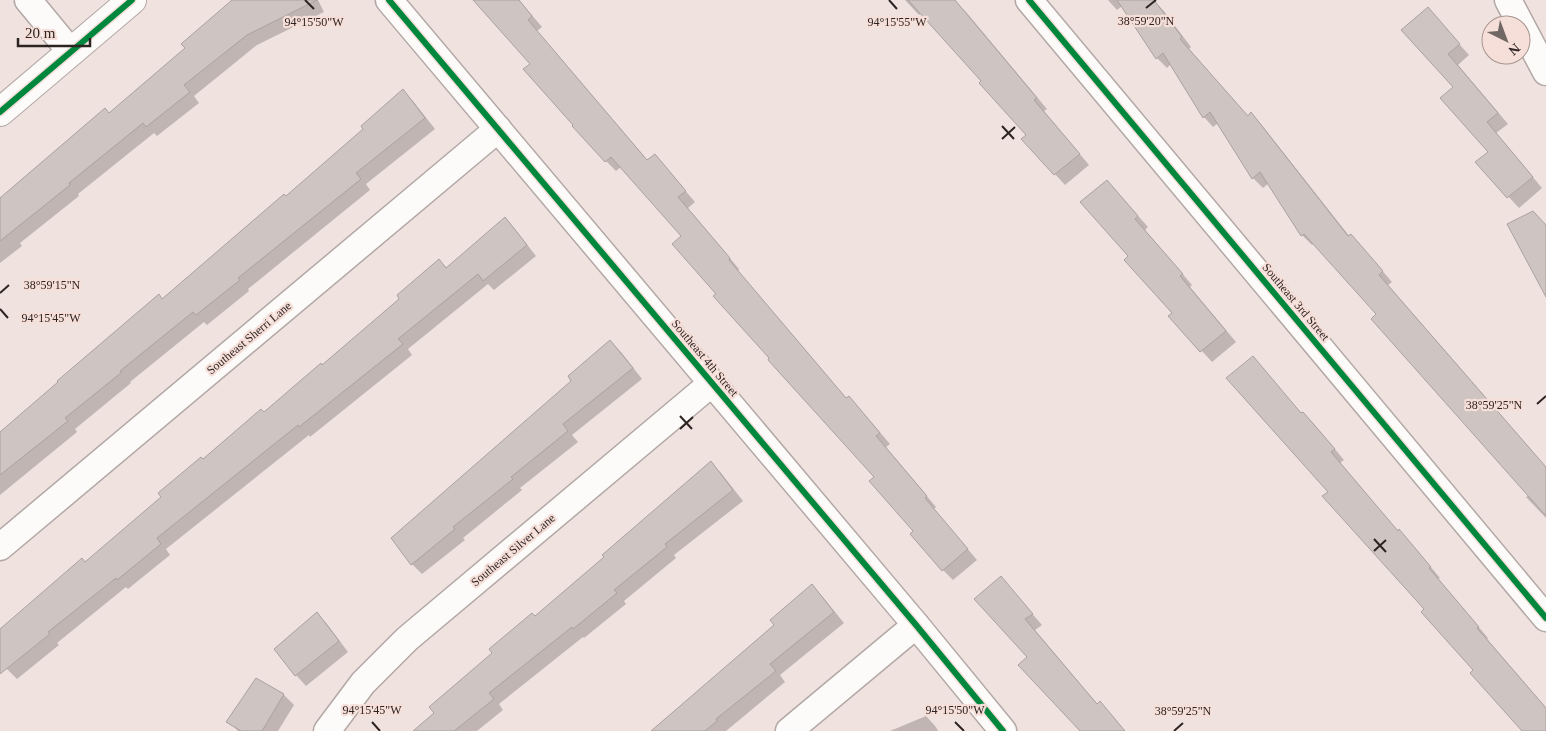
<svg xmlns="http://www.w3.org/2000/svg" width="1546" height="731" viewBox="0 0 1546 731" font-family="'Times New Roman',serif">
<style>
.shadow{fill:#0003}
.building{fill:#cec4c1;stroke:#aba19e}
.lines{fill:none;stroke-linecap:round;stroke-linejoin:round}
.minor-casing{stroke:#b2a8a5;stroke-width:29}
.secondary-casing{stroke:#b2a8a5;stroke-width:30}
.minor{stroke:#fdfbfa;stroke-width:26}
.secondary{stroke:#fdfbfa;stroke-width:28}
.cycleway-casing{stroke:#f6dfd9;stroke-width:9}
.cycleway{stroke:#00873e;stroke-width:6}
.ticks{fill:none;stroke:#2d2422;stroke-width:2}
.labels{text-anchor:middle;stroke-width:4.5;stroke-linejoin:round;paint-order:stroke}
.street-label{font-size:12px;fill:#2d2422;stroke:#f6dfd9}
.ticks-label{font-size:12px;text-anchor:middle;fill:#2d2422;stroke:#f6dfd9;stroke-width:4.5;stroke-linejoin:round;paint-order:stroke}
</style>
<rect width="100%" height="100%" fill="#f0e3df"/>
<g class="shadow">
<path d="M 234,0 L 318,0 L 324,12 L 257,45 L 194,96 L 199,103 L 157,136 L 154,133 L 78,194 L 79,196 L 20,243 L 22,246 L 0,263 L 0,200 L 110,115 L 186,48 Z"/>
<path d="M 474,0 L 519,0 L 542,27 L 537,31 L 648,161 L 655,155 L 695,202 L 688,208 L 739,269 L 738,271 L 847,399 L 848,397 L 859,408 L 890,444 L 886,447 L 936,507 L 934,509 L 977,560 L 953,580 L 943,570 L 876,477 L 771,358 L 718,294 L 683,236 L 621,167 L 616,171 L 606,161 L 532,64 Z"/>
<path d="M 905,0 L 947,0 L 955,2 L 966,12 L 1047,109 L 1044,111 L 1089,165 L 1065,185 L 1055,174 L 1028,136 L 983,81 L 921,13 L 919,15 Z"/>
<path d="M 1108,0 L 1153,0 L 1163,10 L 1191,47 L 1189,49 L 1248,117 L 1251,114 L 1261,124 L 1350,237 L 1361,246 L 1392,282 L 1388,285 L 1546,467 L 1546,518 L 1526,497 L 1529,495 L 1378,314 L 1314,243 L 1312,245 L 1302,235 L 1269,183 L 1263,188 L 1253,178 L 1218,123 L 1213,127 L 1204,117 L 1171,64 L 1167,68 L 1157,58 L 1122,6 L 1117,10 Z"/>
<path d="M 1428,9 L 1469,55 L 1458,65 L 1508,124 L 1496,133 L 1542,188 L 1519,208 L 1477,163 L 1490,152 L 1455,87 Z"/>
<path d="M 403,91 L 413,101 L 435,129 L 366,184 L 370,190 L 248,289 L 249,291 L 207,325 L 204,322 L 130,382 L 131,383 L 75,429 L 77,432 L 0,495 L 0,433 L 286,198 L 365,130 Z"/>
<path d="M 1107,181 L 1148,227 L 1145,230 L 1192,285 L 1190,287 L 1236,342 L 1212,362 L 1170,316 L 1173,313 L 1130,256 Z"/>
<path d="M 505,218 L 515,229 L 536,256 L 494,290 L 488,284 L 408,349 L 412,355 L 310,437 L 309,435 L 166,549 L 170,555 L 128,589 L 126,587 L 57,643 L 59,645 L 17,679 L 7,669 L 0,660 L 0,631 L 86,563 L 203,461 L 265,414 L 323,366 L 401,299 L 439,261 L 447,268 Z"/>
<path d="M 610,341 L 621,352 L 642,379 L 572,435 L 578,442 L 520,488 L 522,490 L 463,538 L 465,540 L 422,574 L 412,564 L 573,381 Z"/>
<path d="M 1253,358 L 1302,414 L 1303,413 L 1314,424 L 1344,460 L 1340,463 L 1399,532 L 1409,541 L 1440,578 L 1438,579 L 1488,638 L 1487,639 L 1546,708 L 1546,731 L 1524,731 L 1330,492 Z"/>
<path d="M 711,463 L 721,473 L 743,501 L 674,555 L 676,558 L 624,601 L 626,604 L 584,638 L 583,637 L 499,704 L 503,710 L 477,731 L 414,731 L 435,713 L 535,618 Z"/>
<path d="M 1001,578 L 1042,625 L 1035,630 L 1098,705 L 1110,713 L 1125,731 L 1082,731 L 1029,657 Z"/>
<path d="M 812,586 L 822,596 L 844,623 L 780,675 L 785,682 L 726,731 L 653,731 L 775,626 Z"/>
<path d="M 317,614 L 327,624 L 348,652 L 306,686 L 296,675 Z"/>
<path d="M 256,680 L 284,695 L 294,705 L 278,731 L 238,731 L 228,721 Z"/>
<path d="M 926,716 L 936,727 L 938,731 L 890,731 Z"/>
</g>
<g class="building">
<path d="M 232,0 L 317,0 L 247,35 L 184,85 L 190,92 L 146,127 L 143,123 L 69,183 L 70,185 L 0,241 L 0,198 L 105,108 L 109,113 L 185,48 L 181,44 Z"/>
<path d="M 473,0 L 519,0 L 532,16 L 528,20 L 647,160 L 655,154 L 686,191 L 678,197 L 730,258 L 729,260 L 846,398 L 849,396 L 880,433 L 876,436 L 927,496 L 925,498 L 968,549 L 942,571 L 910,534 L 913,531 L 869,481 L 874,477 L 768,360 L 769,358 L 713,296 L 716,294 L 672,244 L 681,236 L 611,157 L 605,162 L 572,126 L 573,125 L 523,69 L 530,64 Z"/>
<path d="M 908,0 L 955,0 L 1037,98 L 1034,100 L 1080,154 L 1054,175 L 1021,139 L 1026,135 L 979,83 L 981,81 Z"/>
<path d="M 1117,0 L 1154,0 L 1182,37 L 1180,39 L 1248,116 L 1251,112 L 1348,236 L 1351,234 L 1383,271 L 1379,275 L 1546,467 L 1546,516 L 1371,319 L 1376,314 L 1304,234 L 1301,236 L 1260,172 L 1252,179 L 1210,112 L 1203,118 L 1163,53 L 1156,59 Z"/>
<path d="M 1428,7 L 1460,44 L 1448,54 L 1498,113 L 1487,122 L 1533,177 L 1507,198 L 1475,162 L 1488,152 L 1440,98 L 1453,87 L 1401,30 Z"/>
<path d="M 403,89 L 425,118 L 356,173 L 361,179 L 238,278 L 240,280 L 196,315 L 193,312 L 120,371 L 122,372 L 65,418 L 68,421 L 0,475 L 0,432 L 58,382 L 57,381 L 159,294 L 162,299 L 284,194 L 286,196 L 363,129 L 361,126 Z"/>
<path d="M 1107,180 L 1138,216 L 1135,219 L 1183,274 L 1180,276 L 1226,331 L 1200,352 L 1168,316 L 1172,313 L 1124,260 L 1128,256 L 1080,202 Z"/>
<path d="M 1533,211 L 1546,225 L 1546,297 L 1507,224 Z"/>
<path d="M 505,217 L 527,245 L 483,281 L 478,274 L 398,339 L 403,344 L 299,427 L 298,425 L 157,538 L 161,544 L 117,580 L 116,578 L 48,632 L 50,634 L 0,674 L 0,629 L 82,558 L 85,562 L 161,497 L 158,493 L 201,457 L 203,459 L 261,409 L 264,412 L 321,363 L 322,365 L 399,299 L 397,295 L 439,259 L 446,268 Z"/>
<path d="M 610,340 L 633,368 L 563,424 L 568,431 L 511,477 L 513,479 L 453,527 L 455,529 L 411,565 L 391,538 L 571,381 L 568,376 Z"/>
<path d="M 1253,356 L 1301,413 L 1303,412 L 1335,449 L 1331,452 L 1398,531 L 1399,529 L 1431,567 L 1429,568 L 1479,627 L 1477,628 L 1546,708 L 1546,731 L 1522,731 L 1470,673 L 1473,670 L 1421,612 L 1424,609 L 1322,496 L 1328,492 L 1226,378 Z"/>
<path d="M 711,461 L 733,490 L 665,544 L 667,547 L 614,590 L 617,593 L 573,629 L 572,627 L 489,693 L 494,699 L 454,731 L 413,731 L 434,713 L 429,707 L 492,653 L 489,649 L 532,613 L 535,616 L 604,557 L 602,555 Z"/>
<path d="M 1001,576 L 1033,614 L 1025,619 L 1097,704 L 1100,701 L 1125,731 L 1080,731 L 1018,665 L 1027,657 L 974,599 Z"/>
<path d="M 812,584 L 834,612 L 770,664 L 776,671 L 716,719 L 717,721 L 705,731 L 651,731 L 774,625 L 770,620 Z"/>
<path d="M 317,612 L 339,641 L 295,676 L 274,649 Z"/>
<path d="M 256,678 L 284,694 L 262,731 L 241,731 L 226,722 Z"/>
</g>
<g class="lines">
<defs>
<g id="minor">
<path d="M 28,0 L 71,52"/>
<path d="M 389,0 L 916,625 L 1003,731"/>
<path d="M 1029,0 L 1546,618"/>
<path d="M 1508,0 L 1546,72"/>
<path d="M 0,547 L 498,129"/>
<path d="M 327,731 L 363,683 L 407,639 L 712,383"/>
<path d="M 789,731 L 916,625"/>
</g>
<path id="secondary" d="M 0,112 L 132,0"/>
</defs>
<use href="#minor" class="minor-casing"/>
<use href="#secondary" class="secondary-casing"/>
<use href="#minor" class="minor"/>
<use href="#secondary" class="secondary"/>
<defs>
<g id="cycleway">
<path d="M 389,0 L 916,625 L 1003,731"/>
<path d="M 1029,0 L 1546,618"/>
<path d="M 0,112 L 132,0"/>
</g>
</defs>
<use href="#cycleway" class="cycleway-casing"/>
<use href="#cycleway" class="cycleway"/>
</g>
<path class="ticks" d="M 305,0 L 314,9M 889,0 L 897,9M 1146,8 L 1156,0M 1002,126 L 1014,139M 1002,139 L 1015,127M 0,293 L 9,285M 0,309 L 8,318M 1537,404 L 1546,396M 680,416 L 692,429M 680,429 L 693,417M 1374,539 L 1386,552M 1374,551 L 1386,540M 372,722 L 380,731M 955,722 L 964,731M 1174,731 L 1183,723"/>
<g class="labels">
<g class="street-label">
<text transform="translate(1296 302) rotate(50)" y="4">Southeast 3rd Street</text>
<text transform="translate(249 338) rotate(-40)" y="4">Southeast Sherri Lane</text>
<text transform="translate(705 358) rotate(50)" y="4">Southeast 4th Street</text>
<text transform="translate(513 550) rotate(-40)" y="4">Southeast Silver Lane</text>
</g>
</g>
<g class="ticks-label">
<text x="1146" y="25">38°59'20"N</text>
<text x="314" y="26">94°15'50"W</text>
<text x="897" y="26">94°15'55"W</text>
<text x="52" y="289">38°59'15"N</text>
<text x="51" y="322">94°15'45"W</text>
<text x="1494" y="409">38°59'25"N</text>
<text x="372" y="714">94°15'45"W</text>
<text x="955" y="714">94°15'50"W</text>
<text x="1183" y="715">38°59'25"N</text>
</g>
<g transform="translate(1506 40) rotate(138)"><circle r="24" fill="#f6dfd9" stroke="#a69490"/>
<path d="M0-4L9 19L0 12L-9 19Z" fill="#716764"/>
<text y="-8" font-size="14" font-weight="bold" text-anchor="middle" fill="#2d2422">N</text>
</g>
<path d="M18 38v8h72v-8" fill="none" stroke="#2d2422" stroke-width="2.5"/>
<text x="25" y="38" font-size="15" fill="#2d2422" stroke="#f6dfd9" stroke-width="4" paint-order="stroke">20 m</text>
</svg>
